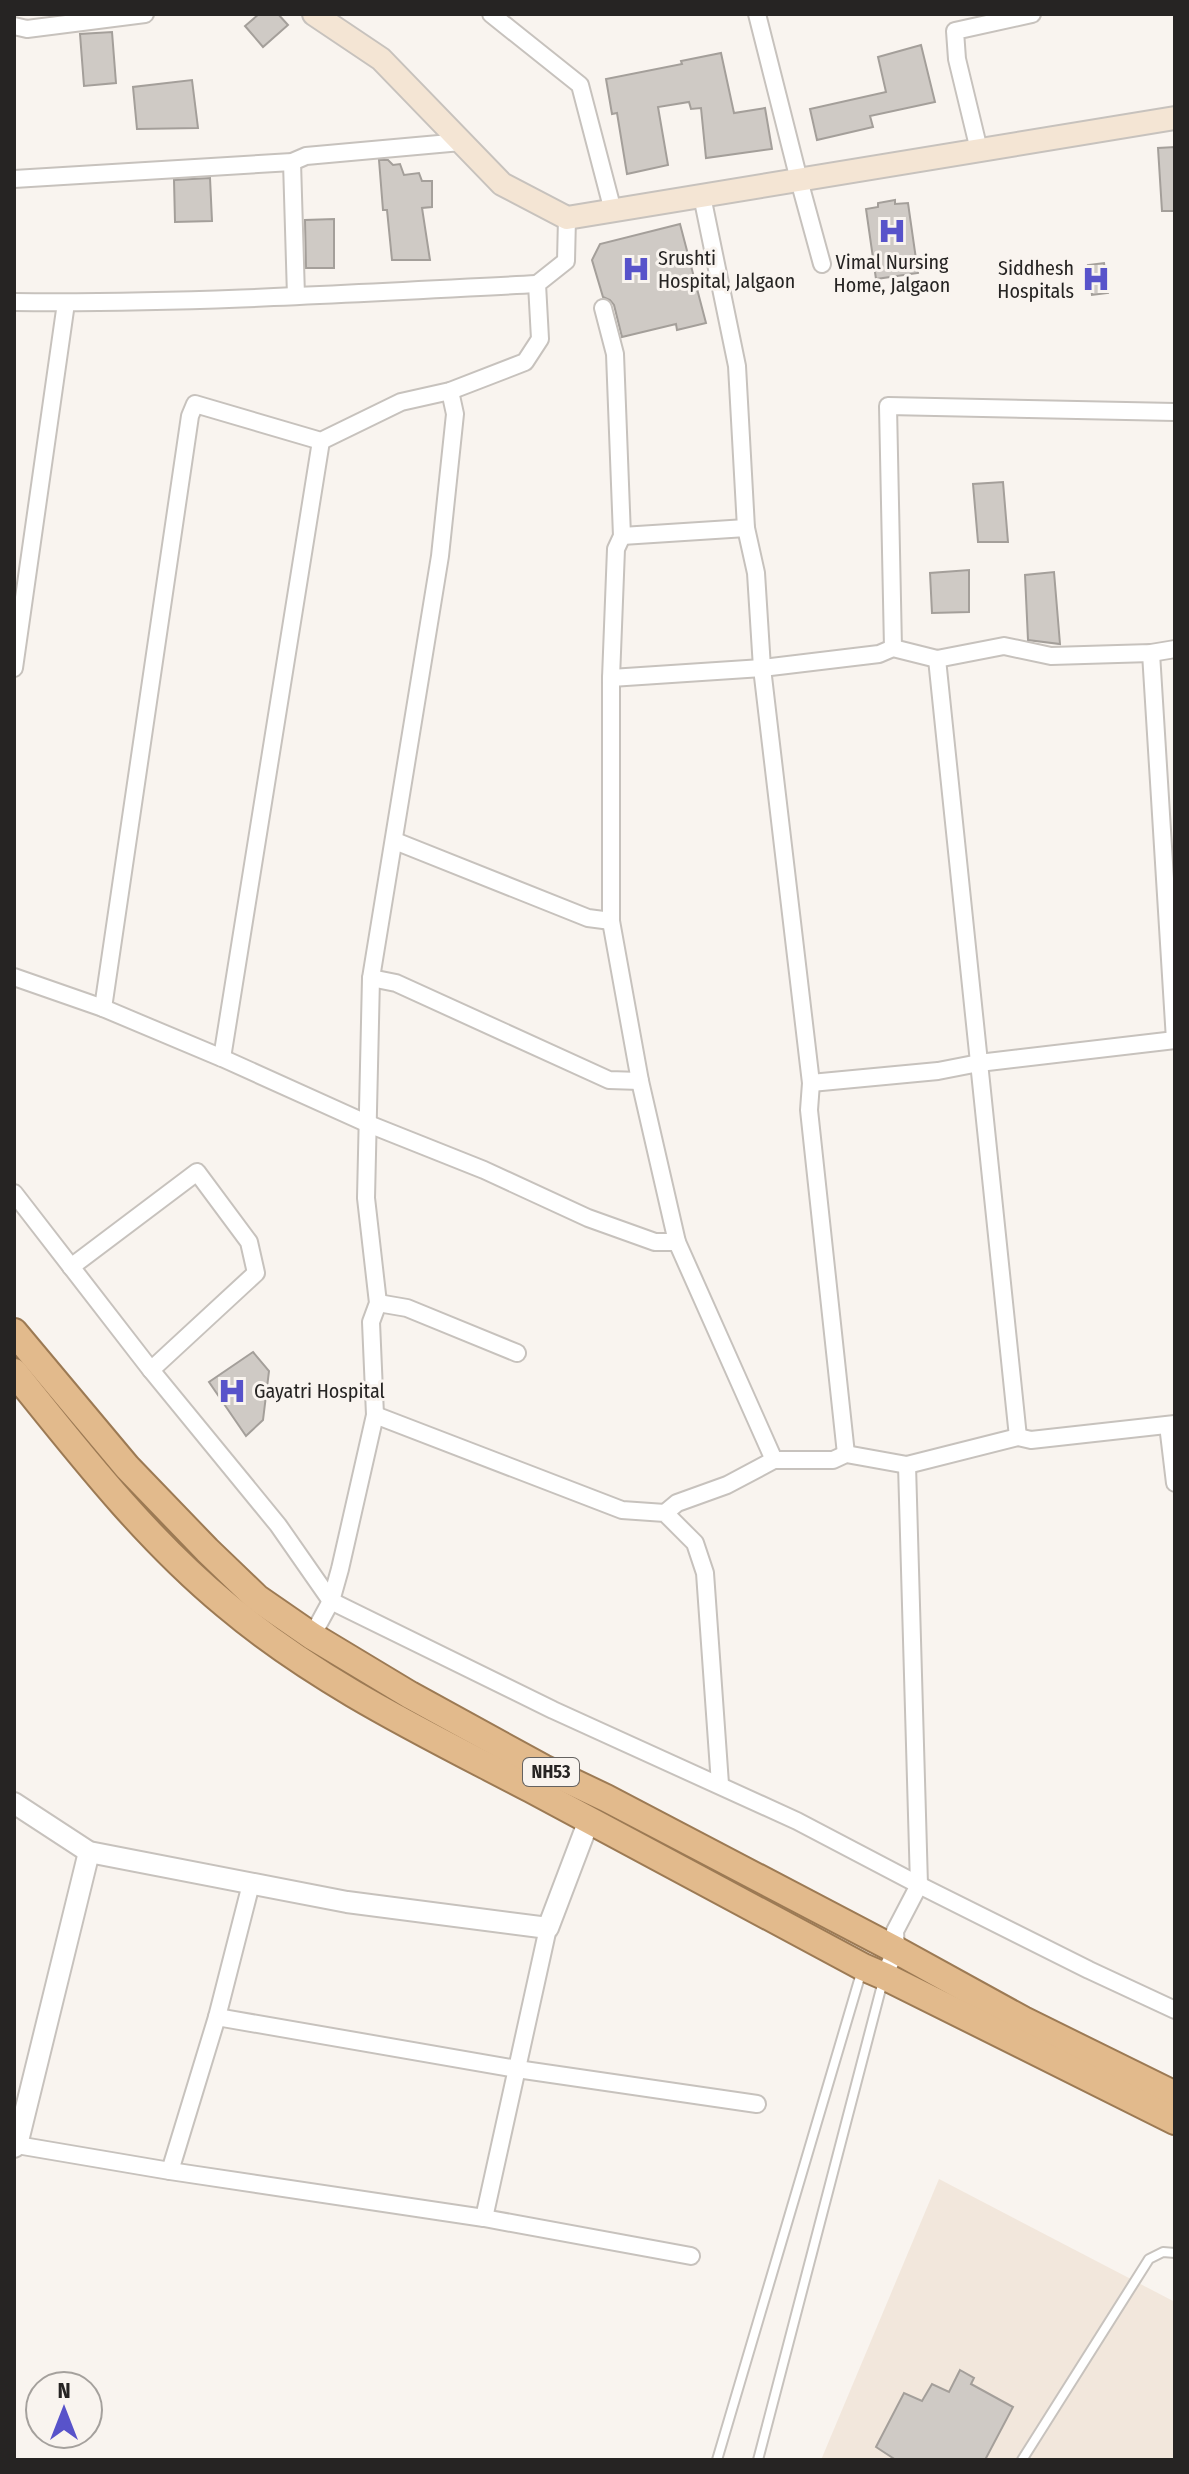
<svg xmlns="http://www.w3.org/2000/svg" width="1189" height="2474" viewBox="0 0 1189 2474" font-family="'Fira Sans Condensed',sans-serif">
<style>
.built{fill:#f2e7dc}
.building{fill:#cfcac5;stroke:#a49f9a;stroke-width:2}
.lines{fill:none;stroke-linecap:round;stroke-linejoin:round}
.service-casing{stroke:#c7c2bd;stroke-width:12}
.minor-casing{stroke:#c7c2bd;stroke-width:20}
.tertiary-casing{stroke:#c7c2bd;stroke-width:24}
.secondary-casing{stroke:#c7c2bd;stroke-width:26}
.trunk-casing{stroke:#9c7a54;stroke-width:30}
.service{stroke:#fff;stroke-width:8}
.minor{stroke:#fff;stroke-width:16}
.tertiary{stroke:#fff;stroke-width:20}
.secondary{stroke:#f4e5d4;stroke-width:22}
.trunk{stroke:#e2ba8c;stroke-width:26}
.labels{text-anchor:middle;stroke-width:6;stroke-linejoin:round;paint-order:stroke}
.shield{fill:#f9f4ef;stroke:#656260;stroke-width:2}
.shield-label{font-size:18px;font-weight:bold;fill:#262423}
.poi-label{font-size:20px;fill:#262423;stroke:#f9f4ef;text-anchor:start}
</style>
<rect width="100%" height="100%" fill="#f9f4ef"/>
<path class="built" d="M 939,2179 L 1175,2302 L 1175,2460 L 821,2460 Z"/>
<g class="building">
<path d="M 259,14 L 278,14 L 288,25 L 263,47 L 245,26 Z"/>
<path d="M 112,32 L 116,83 L 84,86 L 80,34 Z"/>
<path d="M 921,45 L 935,102 L 870,116 L 873,127 L 817,140 L 810,109 L 886,92 L 878,57 Z"/>
<path d="M 721,53 L 734,113 L 765,108 L 772,149 L 706,158 L 701,108 L 691,109 L 689,102 L 658,107 L 668,165 L 627,174 L 617,113 L 612,114 L 606,79 L 682,64 L 681,61 Z"/>
<path d="M 192,80 L 198,128 L 137,129 L 133,87 Z"/>
<path d="M 1175,147 L 1175,211 L 1162,211 L 1158,148 Z"/>
<path d="M 379,160 L 388,160 L 393,165 L 400,164 L 404,175 L 419,173 L 422,181 L 432,181 L 432,207 L 422,208 L 430,260 L 392,260 L 387,210 L 383,210 Z"/>
<path d="M 210,178 L 212,221 L 175,222 L 174,180 Z"/>
<path d="M 895,200 L 895,204 L 908,203 L 918,273 L 876,279 L 866,209 L 878,207 L 878,203 Z"/>
<path d="M 334,219 L 334,268 L 306,268 L 305,220 Z"/>
<path d="M 680,224 L 706,323 L 677,330 L 676,324 L 622,337 L 614,305 L 610,300 L 603,297 L 592,260 L 600,244 Z"/>
<path d="M 1104,263 L 1108,293 L 1092,295 L 1088,265 Z"/>
<path d="M 1003,482 L 1008,542 L 978,542 L 973,484 Z"/>
<path d="M 969,570 L 969,612 L 932,613 L 930,573 Z"/>
<path d="M 1054,572 L 1060,644 L 1028,640 L 1025,575 Z"/>
<path d="M 253,1352 L 269,1371 L 263,1420 L 246,1436 L 209,1382 Z"/>
<path d="M 960,2370 L 974,2378 L 971,2384 L 1013,2407 L 985,2460 L 896,2460 L 876,2447 L 904,2393 L 922,2401 L 932,2384 L 949,2392 Z"/>
</g>
<g class="lines">
<defs>
<g id="service">
<path d="M 717,2460 L 862,1970"/>
<path d="M 758,2460 L 883,1981"/>
<path d="M 1022,2460 L 1149,2259 L 1163,2252 L 1175,2253"/>
</g>
<g id="minor">
<path d="M 491,14 L 580,85 L 613,211"/>
<path d="M 757,14 L 799,180 L 822,264"/>
<path d="M 14,26 L 27,29 L 145,14"/>
<path d="M 979,150 L 957,59 L 955,31 L 1032,14"/>
<path d="M 292,162 L 296,296"/>
<path d="M 14,179 L 292,162 L 306,156 L 461,142"/>
<path d="M 702,196 L 737,366 L 746,528 L 756,573 L 762,668 L 811,1083 L 809,1110 L 846,1454"/>
<path d="M 14,302 C 188,304 363,293 537,284"/>
<path d="M 603,308 L 615,354 L 622,536 L 616,549 L 611,678 L 611,921 L 640,1081 L 677,1242 L 774,1460"/>
<path d="M 622,536 L 746,528"/>
<path d="M 893,648 L 888,406 L 1175,412"/>
<path d="M 1151,653 L 1175,1040"/>
<path d="M 937,659 L 1018,1437"/>
<path d="M 14,668 L 66,303"/>
<path d="M 611,678 L 762,668 L 879,654 L 893,648 L 937,659 L 1004,646 L 1051,656 L 1151,653 L 1175,649"/>
<path d="M 395,841 L 588,918 L 611,921"/>
<path d="M 14,977 L 103,1008 L 222,1058 L 366,1123 L 484,1170 L 588,1218 L 655,1242 L 677,1242"/>
<path d="M 371,978 L 396,983 L 609,1080 L 640,1081"/>
<path d="M 103,1008 L 190,416 L 195,404 L 321,441 L 401,402 L 450,391 L 525,362 L 540,339 L 537,284 L 566,261 L 567,218"/>
<path d="M 222,1058 L 321,441"/>
<path d="M 811,1083 L 938,1071 L 979,1063 L 1175,1040"/>
<path d="M 14,1193 L 151,1370 L 278,1525 L 331,1601 L 553,1710 L 797,1821 L 919,1885 L 1089,1970 L 1175,2010"/>
<path d="M 71,1267 L 197,1172 L 249,1242 L 256,1273 L 151,1370"/>
<path d="M 378,1303 L 407,1308 L 517,1353"/>
<path d="M 375,1415 L 622,1510 L 665,1513 L 695,1543 L 705,1573 L 720,1784"/>
<path d="M 1168,1425 L 1175,1483"/>
<path d="M 665,1513 L 677,1503 L 727,1485 L 774,1460 L 833,1460 L 846,1454 L 907,1465 L 1018,1437 L 1031,1440 L 1175,1424"/>
<path d="M 312,1636 L 331,1601 L 340,1569 L 375,1415 L 371,1322 L 378,1303 L 366,1198 L 371,978 L 440,556 L 455,414 L 450,391"/>
<path d="M 884,1976 L 896,1950 L 895,1931 L 919,1885 L 907,1465"/>
<path d="M 217,2017 L 517,2069 L 757,2104"/>
<path d="M 17,2145 L 170,2171 L 484,2218 L 548,1928"/>
<path d="M 170,2171 L 217,2017 L 251,1884"/>
<path d="M 484,2218 L 691,2256"/>
</g>
<g id="tertiary">
<path d="M 14,1803 L 89,1852 L 347,1902 L 548,1928 L 589,1820"/>
<path d="M 14,2147 L 17,2145 L 89,1852"/>
</g>
<path id="secondary" d="M 314,14 L 381,59 L 502,184 L 567,218 L 1175,118"/>
<g id="trunk">
<path d="M 14,1332 L 127,1467 L 207,1550 L 257,1598 L 312,1636 L 410,1695 L 543,1768 L 606,1798 L 896,1950 L 1023,2020 L 1175,2095"/>
<path d="M 14,1372 C 80,1454 145,1538 226,1605 C 317,1682 426,1734 531,1789 C 642,1848 752,1908 863,1967 L 884,1976 L 1175,2121"/>
</g>
</defs>
<use href="#service" class="service-casing"/>
<use href="#minor" class="minor-casing"/>
<use href="#tertiary" class="tertiary-casing"/>
<use href="#secondary" class="secondary-casing"/>
<use href="#trunk" class="trunk-casing"/>
<use href="#service" class="service"/>
<use href="#minor" class="minor"/>
<use href="#tertiary" class="tertiary"/>
<use href="#secondary" class="secondary"/>
<use href="#trunk" class="trunk"/>
</g>
<defs>
<symbol id="hospital-bare" viewBox="-9 -9 18 18"><path d="M-5-5h3v3.5h4V-5h3V5h-3V1.5h-4V5h-3Z" fill="#5853ca" stroke="#f9f4ef" stroke-width="2.5" paint-order="stroke"/></symbol>
</defs>
<g fill-rule="evenodd">
<use href="#hospital-bare" x="872" y="211" width="40" height="40"/>
<use href="#hospital-bare" x="616" y="249" width="40" height="40"/>
<use href="#hospital-bare" x="1076" y="259" width="40" height="40"/>
<use href="#hospital-bare" x="212" y="1371" width="40" height="40"/>
</g>
<g class="labels">
<rect class="shield" x="523" y="1758" width="56" height="28" rx="6"/>
<g class="shield-label">
<text x="551" y="1778">NH53</text>
</g>
<g class="poi-label">
<text x="658" y="265">Srushti<tspan x="658" dy="23">Hospital, Jalgaon</tspan></text>
<text x="892" y="269" text-anchor="middle">Vimal Nursing<tspan x="892" dy="23">Home, Jalgaon</tspan></text>
<text x="1074" y="275" text-anchor="end">Siddhesh<tspan x="1074" dy="23">Hospitals</tspan></text>
<text x="254" y="1398">Gayatri Hospital</text>
</g>
</g>
<rect width="1189" height="2474" fill="none" stroke="#262423" stroke-width="32"/>
<g transform="translate(64 2410)"><circle r="38" fill="#f9f4ef" stroke="#a5a19d" stroke-width="2"/>
<path d="M0-6L14 30L0 20L-14 30Z" fill="#5853ca"/>
<text y="-12" font-size="22" font-weight="bold" text-anchor="middle" fill="#262423">N</text>
</g>
</svg>
